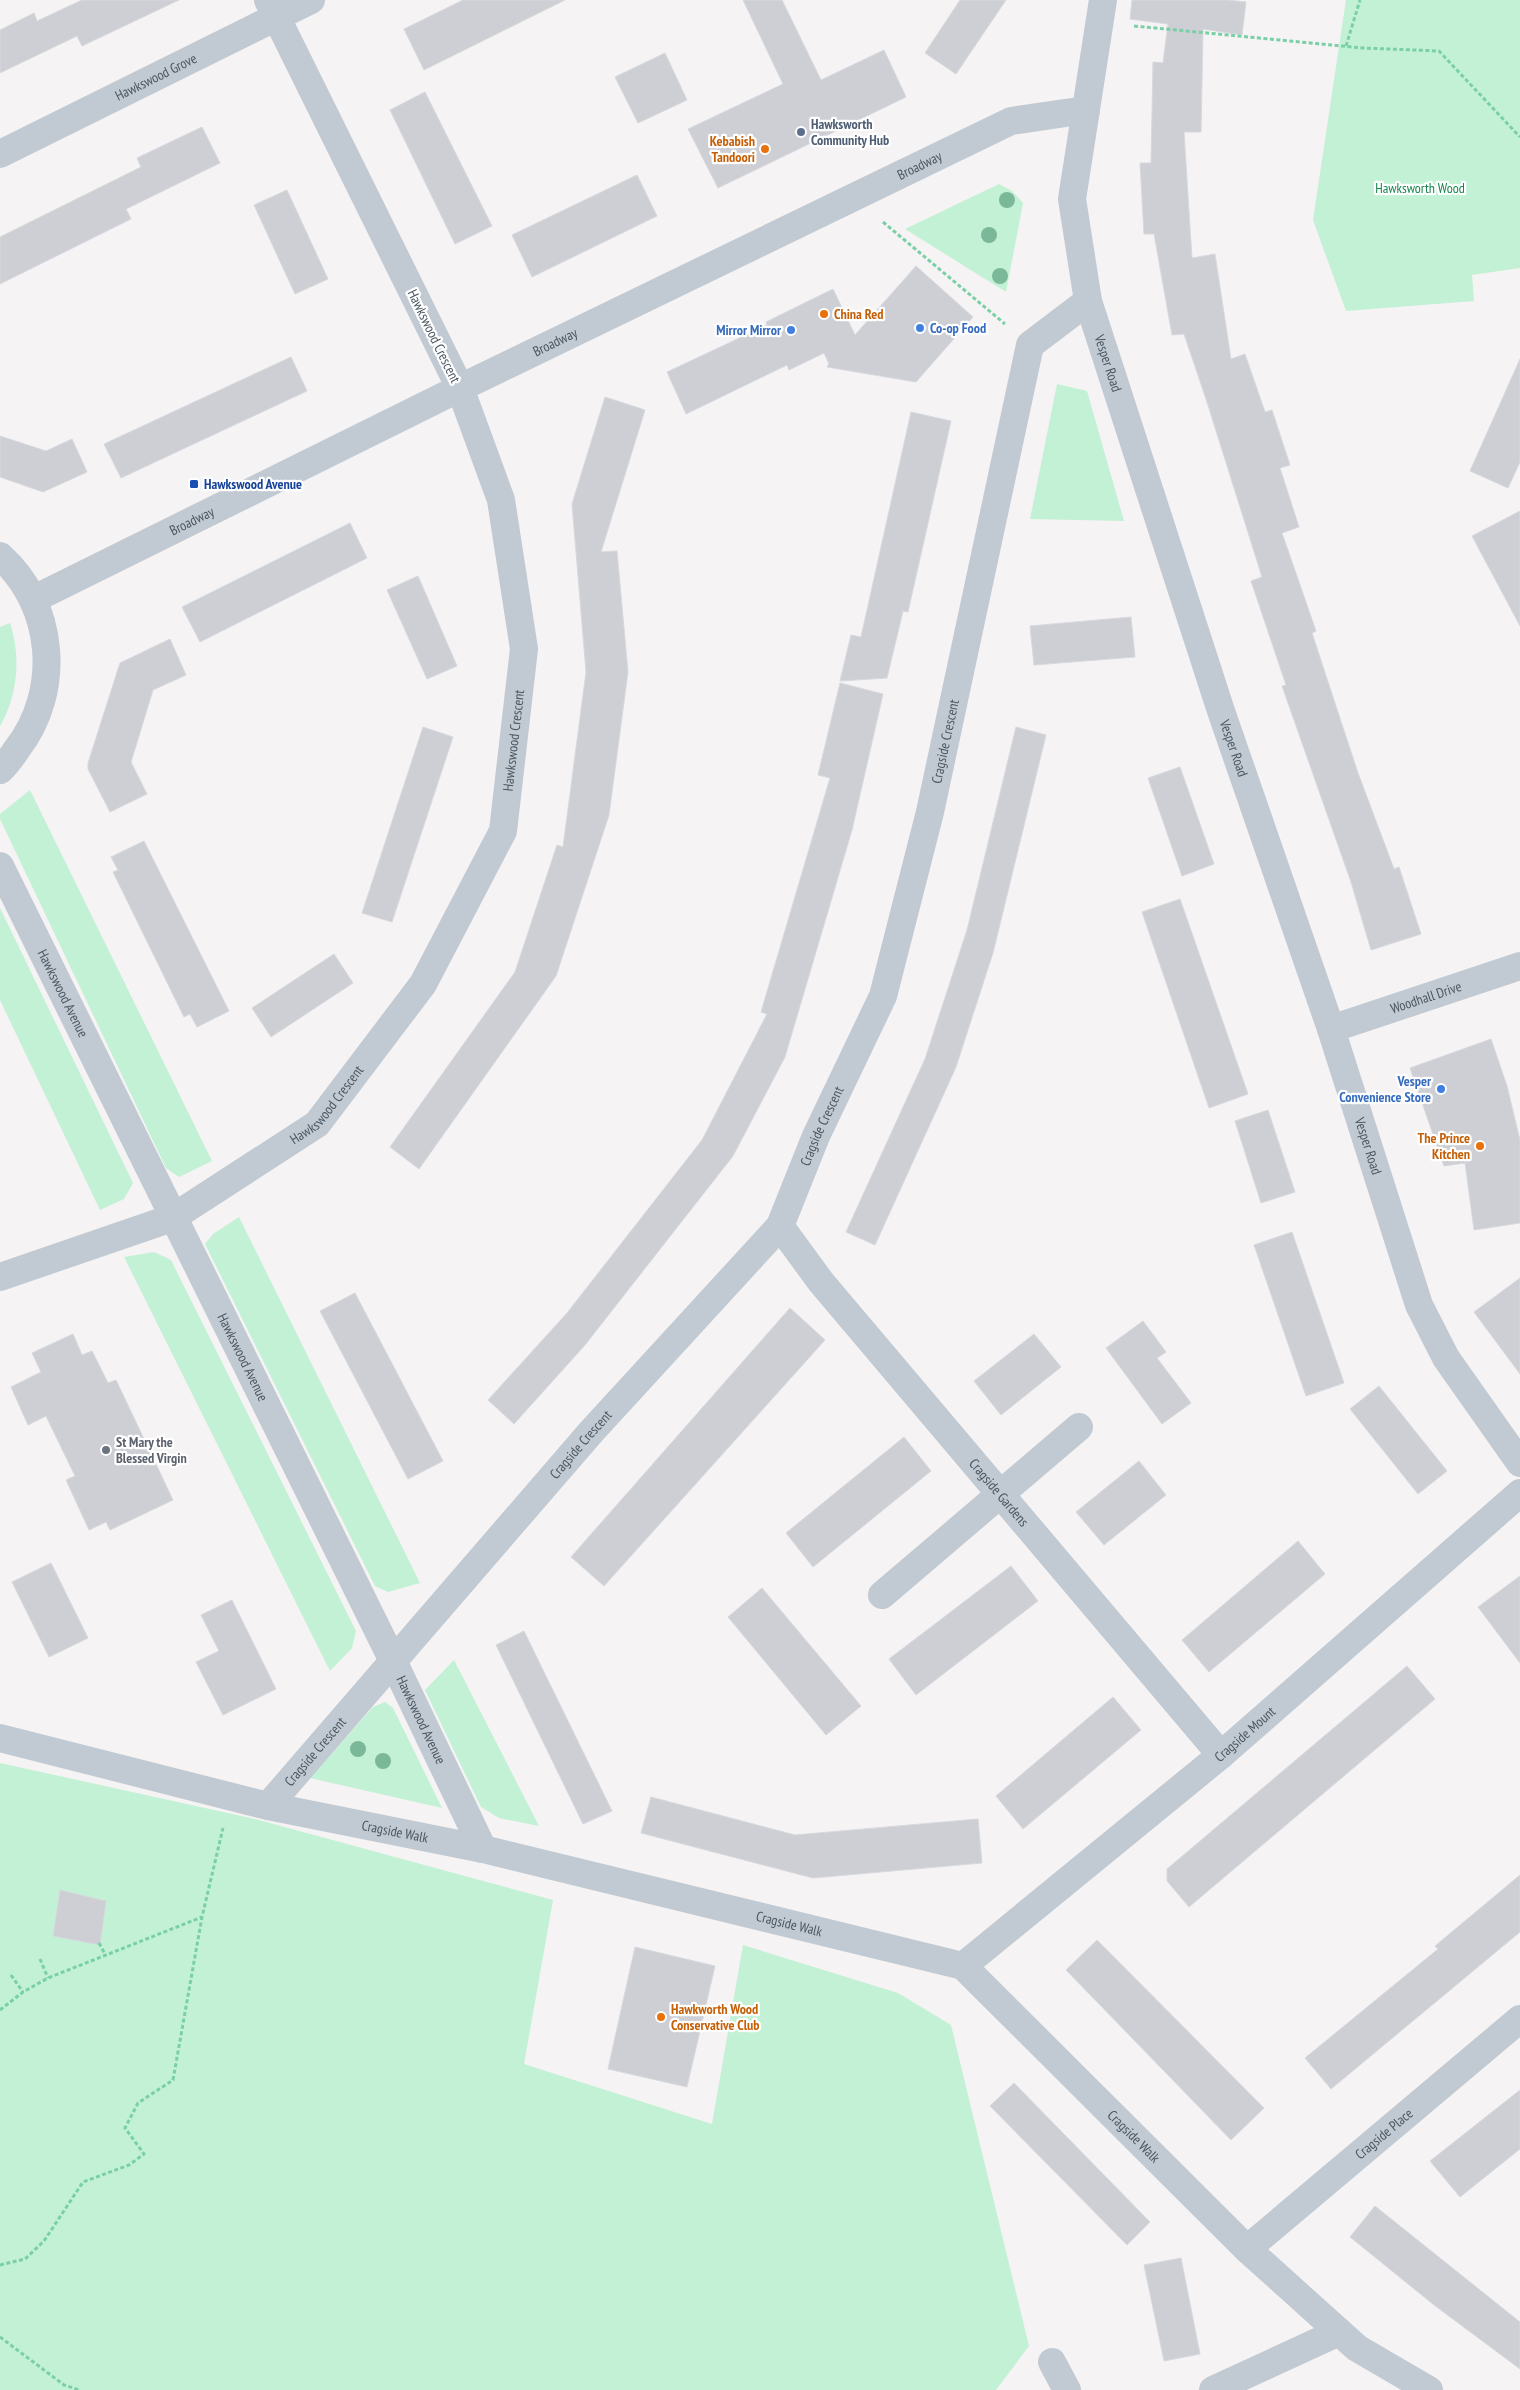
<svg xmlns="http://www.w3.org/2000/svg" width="1520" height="2390" viewBox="0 0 1520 2390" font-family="'PT Sans Narrow',sans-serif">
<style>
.green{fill:#c3f1d5}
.building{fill:#cdcfd5;stroke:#d7d9de}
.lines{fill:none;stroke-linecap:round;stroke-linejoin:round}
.path{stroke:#7ad0a6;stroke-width:3;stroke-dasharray:4 2.5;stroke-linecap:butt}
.minor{stroke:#c1cad2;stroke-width:28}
.tree{fill:#7bb799}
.service-dot{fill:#5c6f8a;stroke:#fff;stroke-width:2}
.food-dot{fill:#e8710a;stroke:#fff;stroke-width:2}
.shop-dot{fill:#3f7fe0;stroke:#fff;stroke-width:2}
.transit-dot{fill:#1a4fb4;stroke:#fff;stroke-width:2}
.worship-dot{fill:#6b7280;stroke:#fff;stroke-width:2}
.labels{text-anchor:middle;stroke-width:4.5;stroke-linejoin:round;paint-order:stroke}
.street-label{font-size:14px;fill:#4a5661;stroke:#fff}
.service-label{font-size:14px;font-weight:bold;fill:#4e5e75;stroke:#fff;text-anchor:start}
.food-label{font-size:14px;font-weight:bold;fill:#c56008;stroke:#fff;text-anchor:end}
.park-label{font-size:14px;fill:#17864f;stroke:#fff}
.shop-label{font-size:14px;font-weight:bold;fill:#366cbe;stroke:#fff;text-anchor:end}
.transit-label{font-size:14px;font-weight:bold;fill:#164399;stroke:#fff;text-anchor:start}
.worship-label{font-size:14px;font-weight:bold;fill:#5b616d;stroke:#fff;text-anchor:start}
</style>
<rect width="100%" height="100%" fill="#f5f3f3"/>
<g class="green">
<path d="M 1346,0 L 1520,0 L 1520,268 L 1472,275 L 1474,301 L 1346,311 L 1313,220 Z"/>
<path d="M 999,184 L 1012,191 L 1023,203 L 1006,292 L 905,229 Z"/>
<path d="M 1057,384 L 1087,391 L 1124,521 L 1030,519 Z"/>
<path d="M 10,623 C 21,656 18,695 0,726 L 0,627 Z"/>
<path d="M 30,790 L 212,1161 L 179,1177 L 166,1168 L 0,819 L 0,814 Z"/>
<path d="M 0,908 L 133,1183 L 124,1199 L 100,1210 L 0,1000 Z"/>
<path d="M 239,1217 L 420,1583 L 388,1592 L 375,1586 L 205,1244 L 213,1234 Z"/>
<path d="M 154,1252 L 171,1260 L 356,1631 L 352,1648 L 330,1671 L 124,1257 Z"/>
<path d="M 454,1660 L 539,1826 L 499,1818 L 481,1807 L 425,1690 Z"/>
<path d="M 385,1702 L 393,1708 L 442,1808 L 310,1778 L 373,1707 Z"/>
<path d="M 0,1763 L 255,1819 L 553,1900 L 524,2064 L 712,2124 L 743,1945 L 898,1993 L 951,2025 L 1029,2346 L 996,2390 L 0,2390 Z"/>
</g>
<g class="building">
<path d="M 82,0 L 179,0 L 82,46 L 77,36 L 0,73 L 0,30 L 34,13 L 37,21 Z"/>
<path d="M 463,0 L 565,0 L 424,70 L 404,29 Z"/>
<path d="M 743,0 L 782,0 L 821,80 L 884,50 L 906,97 L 718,188 L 688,129 L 783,84 Z"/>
<path d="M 960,0 L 1006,0 L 956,74 L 925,53 Z"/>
<path d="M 1132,0 L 1227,0 L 1246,2 L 1242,35 L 1203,29 L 1201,132 L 1184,132 L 1192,258 L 1215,254 L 1231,359 L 1245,354 L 1265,412 L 1272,410 L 1290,465 L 1280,468 L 1299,527 L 1282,533 L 1316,631 L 1312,633 L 1358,773 L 1394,869 L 1399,867 L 1421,934 L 1371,950 L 1351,882 L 1282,686 L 1286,685 L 1251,581 L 1262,577 L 1206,399 L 1184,334 L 1172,335 L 1154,234 L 1144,234 L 1140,163 L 1151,163 L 1153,62 L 1163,63 L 1168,24 L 1130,19 Z"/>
<path d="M 665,53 L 687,100 L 638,123 L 615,77 Z"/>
<path d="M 425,92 L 492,226 L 455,244 L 390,110 Z"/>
<path d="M 202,127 L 220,163 L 126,209 L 131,219 L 0,284 L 0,237 L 141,167 L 137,158 Z"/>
<path d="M 637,175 L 657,216 L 532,277 L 512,235 Z"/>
<path d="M 287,190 L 328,279 L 295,294 L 254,205 Z"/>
<path d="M 916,266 L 973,317 L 916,382 L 827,367 L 829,364 L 824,353 L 789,370 L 787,365 L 686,414 L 667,372 L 767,325 L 766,322 L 833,289 L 855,335 Z"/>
<path d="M 291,357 L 307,391 L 121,478 L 104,444 Z"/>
<path d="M 1520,359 L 1520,462 L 1508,488 L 1470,471 Z"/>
<path d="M 605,397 L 645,410 L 601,552 L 617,551 L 628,672 L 609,815 L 556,976 L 419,1169 L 390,1147 L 515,972 L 557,845 L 563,847 L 586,672 L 572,504 Z"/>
<path d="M 911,412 L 951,421 L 908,612 L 903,611 L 887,678 L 840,681 L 851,635 L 861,637 Z"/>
<path d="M 0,436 L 46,451 L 72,439 L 87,472 L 43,492 L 0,477 Z"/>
<path d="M 1520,511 L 1520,626 L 1472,536 Z"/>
<path d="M 350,523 L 367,558 L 200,642 L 182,607 Z"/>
<path d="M 418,576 L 457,666 L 427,679 L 387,590 Z"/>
<path d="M 1131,617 L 1135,657 L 1034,665 L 1030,626 Z"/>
<path d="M 170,639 L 186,675 L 153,690 L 131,762 L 147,794 L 110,812 L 88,769 L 88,763 L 120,663 Z"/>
<path d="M 840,683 L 883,694 L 852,830 L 785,1057 L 733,1156 L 585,1345 L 514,1424 L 488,1400 L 567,1313 L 702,1140 L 767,1014 L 761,1012 L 830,778 L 818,775 Z"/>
<path d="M 423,727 L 453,737 L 392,922 L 362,913 Z"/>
<path d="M 1016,727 L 1046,735 L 993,953 L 956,1067 L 875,1245 L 846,1232 L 925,1059 L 967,930 Z"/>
<path d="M 1180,767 L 1214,864 L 1182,876 L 1148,778 Z"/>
<path d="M 144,841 L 229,1011 L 197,1027 L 190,1014 L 184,1017 L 113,872 L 118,870 L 111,857 Z"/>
<path d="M 1180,899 L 1248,1094 L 1209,1108 L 1142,912 Z"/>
<path d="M 334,954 L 353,983 L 271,1037 L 252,1008 Z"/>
<path d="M 1491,1039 L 1507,1086 L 1520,1140 L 1520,1223 L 1474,1230 L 1465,1163 L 1444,1166 L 1410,1068 Z"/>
<path d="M 1268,1110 L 1295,1192 L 1261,1203 L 1235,1121 Z"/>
<path d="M 1292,1232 L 1344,1383 L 1306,1396 L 1254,1245 Z"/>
<path d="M 1520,1278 L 1520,1374 L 1474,1312 Z"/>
<path d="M 355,1293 L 443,1461 L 408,1479 L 320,1311 Z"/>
<path d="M 790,1308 L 825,1340 L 604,1586 L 571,1557 Z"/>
<path d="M 1143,1321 L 1166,1352 L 1157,1358 L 1191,1403 L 1162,1424 L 1106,1348 Z"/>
<path d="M 73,1334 L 82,1355 L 92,1351 L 108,1383 L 116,1380 L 173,1500 L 110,1530 L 106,1522 L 89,1530 L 66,1480 L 75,1476 L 46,1416 L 28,1425 L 11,1387 L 41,1372 L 32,1353 Z"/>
<path d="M 1034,1334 L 1061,1367 L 1001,1415 L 974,1381 Z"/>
<path d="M 1379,1386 L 1447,1471 L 1418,1494 L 1350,1409 Z"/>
<path d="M 904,1437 L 931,1471 L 813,1567 L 786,1533 Z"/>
<path d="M 1139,1461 L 1166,1495 L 1104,1545 L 1076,1512 Z"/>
<path d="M 1298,1541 L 1325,1574 L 1209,1672 L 1182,1640 Z"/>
<path d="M 51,1563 L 88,1638 L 49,1657 L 12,1582 Z"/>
<path d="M 1011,1566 L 1038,1601 L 916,1695 L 889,1659 Z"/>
<path d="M 1520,1576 L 1520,1663 L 1478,1607 Z"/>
<path d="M 762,1588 L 861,1706 L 826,1735 L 728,1617 Z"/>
<path d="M 232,1600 L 276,1689 L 223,1715 L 196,1662 L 219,1651 L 201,1615 Z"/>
<path d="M 524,1631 L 612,1811 L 583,1824 L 496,1645 Z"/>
<path d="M 1407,1666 L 1435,1699 L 1189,1907 L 1167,1881 L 1167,1869 Z"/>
<path d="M 1113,1697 L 1141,1730 L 1023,1829 L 996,1796 Z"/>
<path d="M 651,1797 L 795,1835 L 978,1819 L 982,1863 L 813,1878 L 641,1833 Z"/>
<path d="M 1520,1875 L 1520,1932 L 1331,2089 L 1305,2058 L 1438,1949 L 1435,1946 Z"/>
<path d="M 60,1890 L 106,1901 L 100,1945 L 53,1936 Z"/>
<path d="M 1097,1940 L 1264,2108 L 1231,2140 L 1066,1970 Z"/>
<path d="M 635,1947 L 715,1966 L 687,2087 L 608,2069 Z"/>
<path d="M 1014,2083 L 1150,2222 L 1127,2245 L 990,2106 Z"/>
<path d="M 1520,2090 L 1520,2149 L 1460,2197 L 1430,2161 Z"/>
<path d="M 1375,2206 L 1520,2322 L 1520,2369 L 1434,2305 L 1350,2237 Z"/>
<path d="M 1181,2258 L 1200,2354 L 1164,2361 L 1144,2265 Z"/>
</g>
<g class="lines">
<g class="path">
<path d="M 1134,26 L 1363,48 L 1439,51 L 1520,137"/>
<path d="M 1346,46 L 1360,0"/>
<path d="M 883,222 L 1005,324"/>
<path d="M 99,1943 L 106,1956"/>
<path d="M 40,1959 L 48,1978"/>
<path d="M 11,1975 L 23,1992"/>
<path d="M 0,2010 L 23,1992 L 48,1978 L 202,1917"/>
<path d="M 0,2265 L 25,2259 L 44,2241 L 83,2182 L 129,2165 L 144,2154 L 125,2128 L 138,2103 L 173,2080 L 202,1917 L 223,1828"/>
<path d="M 0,2337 L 64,2385 L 79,2390"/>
</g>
<g class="minor">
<path id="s1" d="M 1103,0 L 1072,199 L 1088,301 L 1221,711 L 1331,1029 L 1419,1305 L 1446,1358 L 1520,1463"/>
<path id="s2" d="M 0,154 L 311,0"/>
<path d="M 0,556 C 55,605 62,691 17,749 C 12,756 7,764 0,770"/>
<path id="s3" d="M 34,599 L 460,388 L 1011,121 L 1086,110"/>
<path id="s4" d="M 0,866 L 394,1663 L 483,1849"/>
<path id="s5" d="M 1331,1029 L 1520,966"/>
<path id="s6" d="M 780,1226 L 821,1282 L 1221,1755"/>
<path id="s7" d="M 0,1277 L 172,1218 L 317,1124 L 423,984 L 503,831 L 524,649 L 501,500 L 460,388 L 268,0"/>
<path d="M 882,1595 L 1079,1427"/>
<path id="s8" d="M 0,1738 L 268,1806 L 483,1849 L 963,1966 L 1247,2249 L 1357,2348 L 1429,2390"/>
<path id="s9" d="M 268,1806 L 591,1432 L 780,1226 L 816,1136 L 883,996 L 930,812 L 1030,345 L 1088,301"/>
<path id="s10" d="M 963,1966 L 1221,1755 L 1520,1493"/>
<path id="s11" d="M 1247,2249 L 1520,2019"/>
<path d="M 1052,2362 L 1067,2390"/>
<path d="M 1213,2390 L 1339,2332"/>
</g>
</g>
<g class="tree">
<circle cx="1007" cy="200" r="8"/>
<circle cx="989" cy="235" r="8"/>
<circle cx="1000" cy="276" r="8"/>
<circle cx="358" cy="1749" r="8"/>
<circle cx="383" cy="1761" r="8"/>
</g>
<circle class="service-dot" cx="801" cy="132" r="5"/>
<g class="food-dot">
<circle cx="765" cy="149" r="5"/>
<circle cx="824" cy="314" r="5"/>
<circle cx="1480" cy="1146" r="5"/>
<circle cx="661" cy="2017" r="5"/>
</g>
<g class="shop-dot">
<circle cx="920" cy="328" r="5"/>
<circle cx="791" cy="330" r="5"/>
<circle cx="1441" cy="1089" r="5"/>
</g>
<rect class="transit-dot" x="189" y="479" width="10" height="10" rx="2.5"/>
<circle class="worship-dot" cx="106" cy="1450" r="5"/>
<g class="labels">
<g class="street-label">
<text dy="5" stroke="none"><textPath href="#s2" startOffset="174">Hawkswood Grove</textPath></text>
<text dy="5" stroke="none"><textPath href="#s3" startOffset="986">Broadway</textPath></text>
<text transform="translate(434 336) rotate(64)" y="5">Hawkswood Crescent</text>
<text dy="5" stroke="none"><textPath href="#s3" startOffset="581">Broadway</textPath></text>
<text dy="5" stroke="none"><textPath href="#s1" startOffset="370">Vesper Road</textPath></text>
<text dy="5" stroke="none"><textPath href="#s3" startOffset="176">Broadway</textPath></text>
<text dy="5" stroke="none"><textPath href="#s7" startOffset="794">Hawkswood Crescent</textPath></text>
<text dy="5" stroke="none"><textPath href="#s9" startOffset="1288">Cragside Crescent</textPath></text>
<text dy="5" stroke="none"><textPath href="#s1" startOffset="775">Vesper Road</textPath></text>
<text dy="5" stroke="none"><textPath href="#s4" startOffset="142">Hawkswood Avenue</textPath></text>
<text dy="5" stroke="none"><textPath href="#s5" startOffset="100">Woodhall Drive</textPath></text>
<text dy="5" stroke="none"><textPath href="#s7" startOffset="375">Hawkswood Crescent</textPath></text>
<text dy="5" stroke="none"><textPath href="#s9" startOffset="882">Cragside Crescent</textPath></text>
<text dy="5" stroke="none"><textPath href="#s1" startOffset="1195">Vesper Road</textPath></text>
<text dy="5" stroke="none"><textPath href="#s4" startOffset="548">Hawkswood Avenue</textPath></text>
<text dy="5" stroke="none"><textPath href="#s9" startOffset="478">Cragside Crescent</textPath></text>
<text dy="5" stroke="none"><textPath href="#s6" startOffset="345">Cragside Gardens</textPath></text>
<text dy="5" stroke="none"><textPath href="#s4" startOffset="952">Hawkswood Avenue</textPath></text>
<text dy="5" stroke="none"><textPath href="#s10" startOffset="365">Cragside Mount</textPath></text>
<text dy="5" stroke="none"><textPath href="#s9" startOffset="72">Cragside Crescent</textPath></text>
<text dy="5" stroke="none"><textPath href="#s8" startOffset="406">Cragside Walk</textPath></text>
<text dy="5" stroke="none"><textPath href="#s8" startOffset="811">Cragside Walk</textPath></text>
<text dy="5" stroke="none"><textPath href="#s11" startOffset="179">Cragside Place</textPath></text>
<text dy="5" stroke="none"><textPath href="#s8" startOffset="1231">Cragside Walk</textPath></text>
</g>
<g class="service-label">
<text x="811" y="129">Hawksworth<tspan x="811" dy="16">Community Hub</tspan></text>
</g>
<g class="food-label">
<text x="755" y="146">Kebabish<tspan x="755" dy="16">Tandoori</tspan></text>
<text x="834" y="319" text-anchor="start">China Red</text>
<text x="1470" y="1143">The Prince<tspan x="1470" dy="16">Kitchen</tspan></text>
<text x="671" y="2014" text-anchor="start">Hawkworth Wood<tspan x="671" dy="16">Conservative Club</tspan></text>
</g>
<g class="park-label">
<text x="1420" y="193">Hawksworth Wood</text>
</g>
<g class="shop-label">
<text x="930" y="333" text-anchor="start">Co-op Food</text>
<text x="781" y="335">Mirror Mirror</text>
<text x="1431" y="1086">Vesper<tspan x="1431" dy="16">Convenience Store</tspan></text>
</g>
<g class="transit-label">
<text x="204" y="489">Hawkswood Avenue</text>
</g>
<g class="worship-label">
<text x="116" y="1447">St Mary the<tspan x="116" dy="16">Blessed Virgin</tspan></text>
</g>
</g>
</svg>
